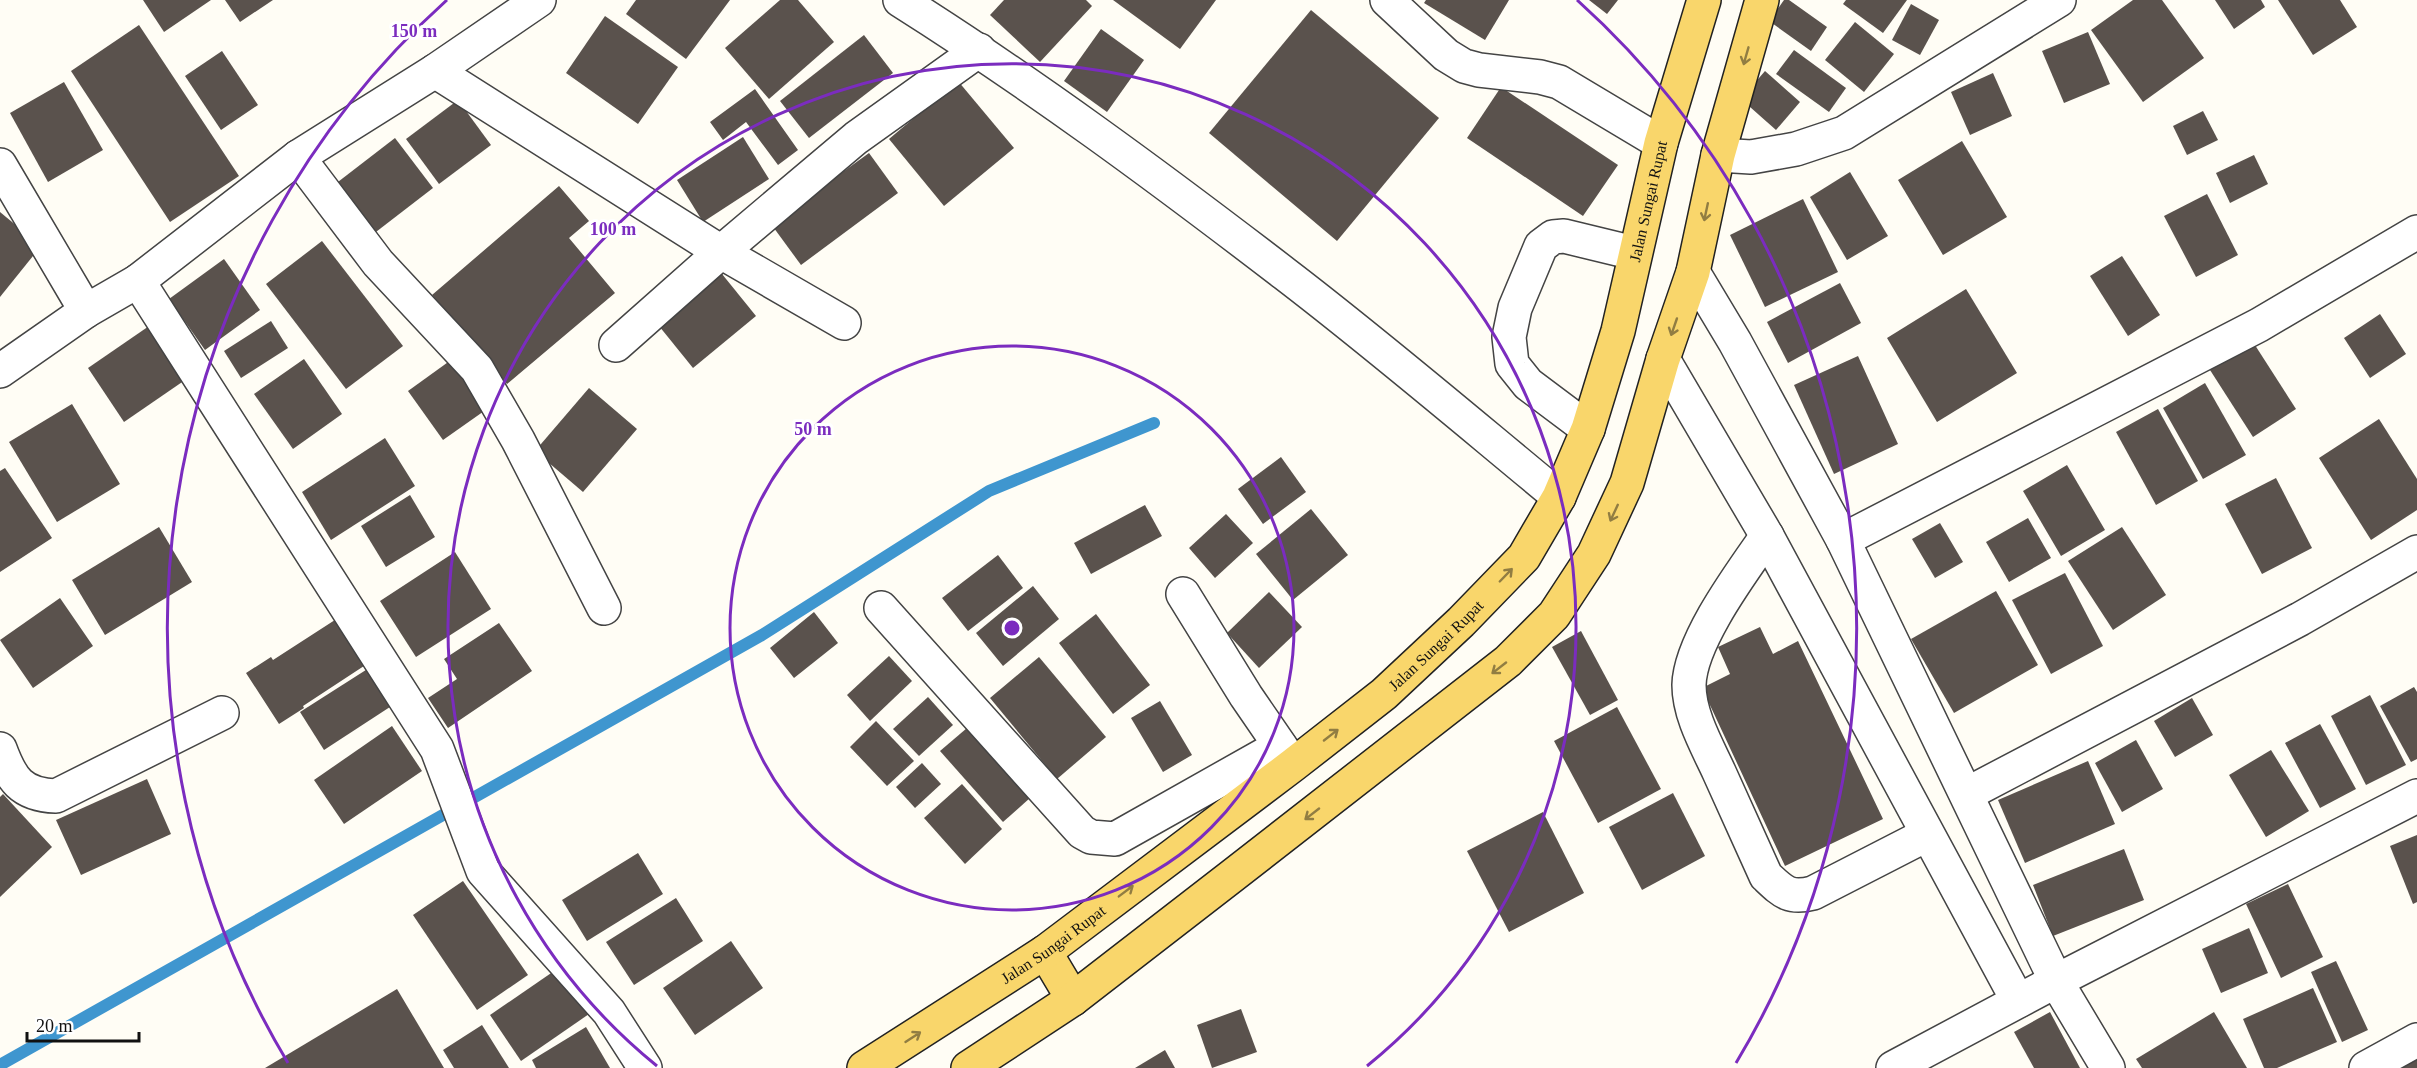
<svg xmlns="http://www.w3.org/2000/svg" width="2417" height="1068" viewBox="0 0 2417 1068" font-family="'Times New Roman',serif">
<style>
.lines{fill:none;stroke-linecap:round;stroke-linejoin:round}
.stream{stroke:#3f96cf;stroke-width:12}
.building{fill:#5a524d}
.minor-casing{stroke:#444;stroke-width:36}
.major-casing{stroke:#222;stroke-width:36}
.minor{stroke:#fff;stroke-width:33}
.major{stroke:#f9d66b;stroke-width:33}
.oneway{stroke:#917d42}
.ring{fill:none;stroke:#7b2cbf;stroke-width:3}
.labels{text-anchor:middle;stroke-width:6;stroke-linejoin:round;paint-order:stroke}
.street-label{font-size:16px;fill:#111;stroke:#fff}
.centre{fill:#7b2cbf;stroke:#fff;stroke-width:3}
.ring-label{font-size:18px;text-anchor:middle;font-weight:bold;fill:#7b2cbf;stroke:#fff;stroke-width:6;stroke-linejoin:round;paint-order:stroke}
</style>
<rect width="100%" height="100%" fill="#fffdf5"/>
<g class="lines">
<path class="stream" d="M 0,1065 L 762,635 L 989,491 L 1154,423"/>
</g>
<g class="building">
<path d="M 143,0 L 211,0 L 164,32 Z"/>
<path d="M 225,0 L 273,0 L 240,22 Z"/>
<path d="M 636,0 L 730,0 L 686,59 L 626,14 Z"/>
<path d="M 780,0 L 798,0 L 834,42 L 769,99 L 725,48 Z"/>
<path d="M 1004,0 L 1086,0 L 1092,6 L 1040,62 L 990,15 Z"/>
<path d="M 1113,0 L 1216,0 L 1180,49 Z"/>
<path d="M 1426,0 L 1509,0 L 1485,40 L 1424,3 Z"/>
<path d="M 1589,0 L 1618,0 L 1607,14 Z"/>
<path d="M 1784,0 L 1789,0 L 1827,27 L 1811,51 L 1769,21 Z"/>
<path d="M 1846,0 L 1907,0 L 1883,33 L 1843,4 Z"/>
<path d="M 2133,0 L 2162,0 L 2204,58 L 2143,102 L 2091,30 Z"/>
<path d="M 2215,0 L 2261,0 L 2265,7 L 2234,29 Z"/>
<path d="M 2278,0 L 2340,0 L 2357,27 L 2313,55 Z"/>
<path d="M 1911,4 L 1939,20 L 1920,55 L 1892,40 Z"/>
<path d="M 1311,10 L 1439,118 L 1337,241 L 1209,133 Z"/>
<path d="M 605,16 L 678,67 L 638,124 L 566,73 Z"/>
<path d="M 1855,22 L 1894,54 L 1864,92 L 1825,60 Z"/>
<path d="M 139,25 L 239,176 L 170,222 L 71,71 Z"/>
<path d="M 1101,29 L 1144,60 L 1107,112 L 1064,81 Z"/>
<path d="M 2088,32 L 2110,84 L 2064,103 L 2042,51 Z"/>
<path d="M 864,35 L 893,73 L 809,138 L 780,101 Z"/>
<path d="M 1794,50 L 1846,88 L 1829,112 L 1776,74 Z"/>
<path d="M 222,51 L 258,105 L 221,130 L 185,76 Z"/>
<path d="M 1765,71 L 1800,102 L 1776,130 L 1741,99 Z"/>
<path d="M 1993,73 L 2012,116 L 1970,135 L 1951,92 Z"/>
<path d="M 958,81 L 1014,148 L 944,206 L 889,139 Z"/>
<path d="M 64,82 L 103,150 L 48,182 L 10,113 Z"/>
<path d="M 1501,87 L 1618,165 L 1583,216 L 1467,138 Z"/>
<path d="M 755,89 L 798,150 L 778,165 L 746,122 L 723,140 L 710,122 Z"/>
<path d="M 458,100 L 491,145 L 439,184 L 406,139 Z"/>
<path d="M 2203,111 L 2218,140 L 2187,155 L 2173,126 Z"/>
<path d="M 743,137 L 769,179 L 703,222 L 677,180 Z"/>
<path d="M 395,138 L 433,188 L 372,235 L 334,185 Z"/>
<path d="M 1962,141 L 2007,217 L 1943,255 L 1898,180 Z"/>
<path d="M 869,153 L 898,193 L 801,265 L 771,224 Z"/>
<path d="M 2254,155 L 2268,184 L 2230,203 L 2216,173 Z"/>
<path d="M 1850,172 L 1888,236 L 1847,260 L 1810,197 Z"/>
<path d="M 559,186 L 589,221 L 569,238 L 615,293 L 507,384 L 432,295 Z"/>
<path d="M 2207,194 L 2238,255 L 2196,277 L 2164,216 Z"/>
<path d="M 1803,199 L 1838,272 L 1765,307 L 1730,235 Z"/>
<path d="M 0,212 L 41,246 L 0,297 Z"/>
<path d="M 322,241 L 403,346 L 346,389 L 266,284 Z"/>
<path d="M 2122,256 L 2160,315 L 2128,336 L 2090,276 Z"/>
<path d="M 224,259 L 260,310 L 205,350 L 169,299 Z"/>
<path d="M 718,269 L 756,316 L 693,368 L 655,321 Z"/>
<path d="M 1840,283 L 1861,323 L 1788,363 L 1767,322 Z"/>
<path d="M 1966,289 L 2017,373 L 1937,422 L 1887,338 Z"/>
<path d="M 2380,314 L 2406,354 L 2370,378 L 2344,338 Z"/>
<path d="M 271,321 L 288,348 L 241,378 L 224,351 Z"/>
<path d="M 152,324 L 188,378 L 124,422 L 88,368 Z"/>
<path d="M 2253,342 L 2296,409 L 2253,437 L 2210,370 Z"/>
<path d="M 1858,356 L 1898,444 L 1834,474 L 1794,385 Z"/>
<path d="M 304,359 L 342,414 L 293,449 L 254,394 Z"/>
<path d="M 451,360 L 487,409 L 443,440 L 408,391 Z"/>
<path d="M 2205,383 L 2246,455 L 2203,479 L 2163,408 Z"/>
<path d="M 589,388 L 637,429 L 583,492 L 535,451 Z"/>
<path d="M 72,404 L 120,484 L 57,522 L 9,442 Z"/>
<path d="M 2158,409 L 2198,481 L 2156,505 L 2116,432 Z"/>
<path d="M 2379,419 L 2417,479 L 2417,510 L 2371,540 L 2319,458 Z"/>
<path d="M 385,438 L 415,486 L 331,540 L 302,492 Z"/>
<path d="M 1281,457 L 1306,492 L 1263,524 L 1238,489 Z"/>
<path d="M 2067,465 L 2105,530 L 2061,556 L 2023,491 Z"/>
<path d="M 5,468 L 52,538 L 0,572 L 0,471 Z"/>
<path d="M 2276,478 L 2312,548 L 2262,574 L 2225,504 Z"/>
<path d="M 410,495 L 435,537 L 386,567 L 361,526 Z"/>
<path d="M 1145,505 L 1162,536 L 1091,574 L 1074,543 Z"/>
<path d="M 1311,509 L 1348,555 L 1293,600 L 1256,554 Z"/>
<path d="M 1226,514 L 1253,543 L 1215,578 L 1189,548 Z"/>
<path d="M 2028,518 L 2051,558 L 2009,582 L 1986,542 Z"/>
<path d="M 1940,523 L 1963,562 L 1935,578 L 1912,539 Z"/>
<path d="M 159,527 L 192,582 L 105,635 L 72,580 Z"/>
<path d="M 2122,527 L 2166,595 L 2113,630 L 2068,561 Z"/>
<path d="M 455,552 L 491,609 L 416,657 L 380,601 Z"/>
<path d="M 998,555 L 1023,588 L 968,631 L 942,598 Z"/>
<path d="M 2065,573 L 2103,646 L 2051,674 L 2012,600 Z"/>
<path d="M 1033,586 L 1059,619 L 1003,666 L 976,633 Z"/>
<path d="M 1996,591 L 2038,665 L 1954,713 L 1911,639 Z"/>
<path d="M 1269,592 L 1302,627 L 1259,668 L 1227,633 Z"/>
<path d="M 60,598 L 93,646 L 33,688 L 0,640 Z"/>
<path d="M 814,612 L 838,643 L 794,678 L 770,648 Z"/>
<path d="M 1096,614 L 1150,685 L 1113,714 L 1059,643 Z"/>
<path d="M 338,618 L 367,664 L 303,706 L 304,708 L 279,724 L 246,673 L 271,657 L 273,660 Z"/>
<path d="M 499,623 L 532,671 L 448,728 L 428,698 L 457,679 L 444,659 Z"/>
<path d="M 1760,627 L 1773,654 L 1798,641 L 1883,819 L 1785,866 L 1702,688 L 1730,674 L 1718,647 Z"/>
<path d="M 1581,631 L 1618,700 L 1590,715 L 1552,647 Z"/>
<path d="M 889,656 L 912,681 L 870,721 L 847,695 Z"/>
<path d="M 1039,657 L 1106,737 L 1057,779 L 990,698 Z"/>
<path d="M 369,668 L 393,705 L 324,750 L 300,712 Z"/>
<path d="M 2414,687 L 2417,692 L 2417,759 L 2411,762 L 2380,706 Z"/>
<path d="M 2370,695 L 2406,765 L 2366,785 L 2331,716 Z"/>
<path d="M 928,697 L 953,725 L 919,756 L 893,729 Z"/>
<path d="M 2192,698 L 2213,735 L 2175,757 L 2154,721 Z"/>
<path d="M 1160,701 L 1192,755 L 1163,772 L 1131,718 Z"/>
<path d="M 1617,707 L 1661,789 L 1598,823 L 1554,741 Z"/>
<path d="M 876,721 L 914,761 L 887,786 L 850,747 Z"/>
<path d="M 2320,724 L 2356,789 L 2320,808 L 2285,743 Z"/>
<path d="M 392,726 L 422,771 L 344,824 L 314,780 Z"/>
<path d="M 967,728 L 1030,798 L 1003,822 L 940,751 Z"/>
<path d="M 2136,740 L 2163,789 L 2122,812 L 2095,763 Z"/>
<path d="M 2271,750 L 2309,811 L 2266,837 L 2229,775 Z"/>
<path d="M 2088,761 L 2115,824 L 2025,863 L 1998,800 Z"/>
<path d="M 922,763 L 941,784 L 915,808 L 896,787 Z"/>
<path d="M 147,779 L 171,834 L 81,875 L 56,820 Z"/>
<path d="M 962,784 L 1002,829 L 965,864 L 924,818 Z"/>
<path d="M 1673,793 L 1705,856 L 1642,890 L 1609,827 Z"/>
<path d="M 3,794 L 52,847 L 0,897 L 0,797 Z"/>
<path d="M 1543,812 L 1584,893 L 1509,932 L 1467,851 Z"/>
<path d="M 2417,835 L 2417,902 L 2413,904 L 2390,846 Z"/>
<path d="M 2124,849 L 2144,900 L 2053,936 L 2033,885 Z"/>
<path d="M 638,853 L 663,894 L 587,941 L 562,900 Z"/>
<path d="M 463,881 L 528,975 L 477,1010 L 413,915 Z"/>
<path d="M 2288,884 L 2323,957 L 2281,978 L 2246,904 Z"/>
<path d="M 676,898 L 703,941 L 634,985 L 606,942 Z"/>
<path d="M 2249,928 L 2268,973 L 2221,993 L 2202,949 Z"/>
<path d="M 731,941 L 763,988 L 695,1035 L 663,988 Z"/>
<path d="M 2336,961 L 2368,1030 L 2342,1042 L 2311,972 Z"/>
<path d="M 557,969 L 589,1014 L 521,1061 L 490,1015 Z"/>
<path d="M 2313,988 L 2337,1042 L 2277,1068 L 2264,1068 L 2243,1019 Z"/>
<path d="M 397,989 L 444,1068 L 265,1068 Z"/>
<path d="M 1241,1009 L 1257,1052 L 1212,1068 L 1197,1025 Z"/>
<path d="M 2050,1012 L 2080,1068 L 2034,1068 L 2014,1032 Z"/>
<path d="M 2214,1012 L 2247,1068 L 2142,1068 L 2136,1059 Z"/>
<path d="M 482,1025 L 509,1068 L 454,1068 L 443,1050 Z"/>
<path d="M 586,1027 L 610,1068 L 536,1068 L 532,1060 Z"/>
<path d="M 1165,1050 L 1175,1068 L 1135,1068 Z"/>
<path d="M 2417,1059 L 2417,1068 L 2400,1068 Z"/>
</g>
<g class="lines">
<defs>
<g id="minor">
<path d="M 900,0 C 1033,84 1160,178 1285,274 C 1378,345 1468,422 1559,497"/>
<path d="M 1387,0 L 1446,55 L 1464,66 L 1479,70 L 1540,77 L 1559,82 L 1661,143"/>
<path d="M 435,71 L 721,252 L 844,323"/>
<path d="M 1718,155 L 1751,157 L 1796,149 L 1844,133 L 2059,0"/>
<path d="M 298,157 L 378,263 L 477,369 L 518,440 L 604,608"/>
<path d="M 0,165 L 86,311"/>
<path d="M 1693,272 L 1735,342 L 1843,540 L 2056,981 L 2108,1068"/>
<path d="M 138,281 L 437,749 L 483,871 L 609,1012 L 645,1068"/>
<path d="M 616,345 L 721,252 L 856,138 L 979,50"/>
<path d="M 1663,359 L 1767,536 L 2018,1001"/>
<path d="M 0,371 L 86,311 L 138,281 L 298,157 L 435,71 L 539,0"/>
<path d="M 1588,429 L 1528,384 L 1512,364 L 1509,337 L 1515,308 L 1541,246 L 1553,237 L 1564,236 L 1634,253"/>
<path d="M 1767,536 C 1742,572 1690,641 1689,685 C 1689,715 1707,746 1719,772 C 1735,807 1750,841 1766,876 C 1783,892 1789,899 1813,893 L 1926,835"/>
<path d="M 1843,540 L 2259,325 L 2417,232"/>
<path d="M 1183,594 L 1246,696 L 1292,763"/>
<path d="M 881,608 L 1082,832 L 1091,837 L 1115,839 L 1280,746"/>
<path d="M 0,749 C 11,779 21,795 56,796 L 222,713"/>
<path d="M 1967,794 L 2300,619 L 2417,552"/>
<path d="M 1893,1068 L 2056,981 L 2417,796"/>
<path d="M 2366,1068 L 2417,1040"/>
</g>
<g id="major">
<path d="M 1045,952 L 1073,999"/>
<path id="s1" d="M 864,1068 L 1045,952 L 1293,765 L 1384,694 L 1461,622 L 1524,557 L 1559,497 L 1588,429 L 1618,331 L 1661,143 L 1704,0"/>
<path d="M 968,1068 L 1073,999 L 1232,876 L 1508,661 L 1554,615 L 1594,554 L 1627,483 L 1663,359 L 1693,272 L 1718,155 L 1762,0"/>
</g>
</defs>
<use href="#minor" class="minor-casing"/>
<use href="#major" class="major-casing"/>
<use href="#minor" class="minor"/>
<use href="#major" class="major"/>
</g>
<defs><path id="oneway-shaft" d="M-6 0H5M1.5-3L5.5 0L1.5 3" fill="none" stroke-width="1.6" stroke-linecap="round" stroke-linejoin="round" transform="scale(1.5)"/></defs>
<g class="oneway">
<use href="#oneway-shaft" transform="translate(1746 56) rotate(106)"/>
<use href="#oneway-shaft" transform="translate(1706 212) rotate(102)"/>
<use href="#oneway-shaft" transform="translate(1674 327) rotate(109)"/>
<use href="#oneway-shaft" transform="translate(1614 513) rotate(115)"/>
<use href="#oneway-shaft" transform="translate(1506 575) rotate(-46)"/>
<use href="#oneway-shaft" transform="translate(1499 668) rotate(142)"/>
<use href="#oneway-shaft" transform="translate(1331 735) rotate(-38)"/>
<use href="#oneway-shaft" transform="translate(1312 814) rotate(142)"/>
<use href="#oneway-shaft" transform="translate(1126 891) rotate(-37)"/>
<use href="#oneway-shaft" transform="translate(913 1037) rotate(-33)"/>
</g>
<g class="ring">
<circle cx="1012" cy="628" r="282"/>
<path d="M657 1066A564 564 0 1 1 1367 1066"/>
<path d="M288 1063A845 845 0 0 1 447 0M1577 0A845 845 0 0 1 1736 1063"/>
</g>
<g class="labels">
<g class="street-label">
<text dy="6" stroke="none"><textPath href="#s1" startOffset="1216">Jalan Sungai Rupat</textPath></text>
<text dy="6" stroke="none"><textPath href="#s1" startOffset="712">Jalan Sungai Rupat</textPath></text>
<text dy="6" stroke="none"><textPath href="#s1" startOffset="226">Jalan Sungai Rupat</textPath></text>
</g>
</g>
<circle cx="1012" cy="628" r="9" class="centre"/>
<g class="ring-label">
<text x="414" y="37">150 m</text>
<text x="613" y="235">100 m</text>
<text x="813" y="435">50 m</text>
</g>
<path d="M27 1032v9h112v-9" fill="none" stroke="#111111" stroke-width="3"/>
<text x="36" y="1032" font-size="18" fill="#111111" stroke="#ffffff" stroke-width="4.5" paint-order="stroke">20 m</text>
</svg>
